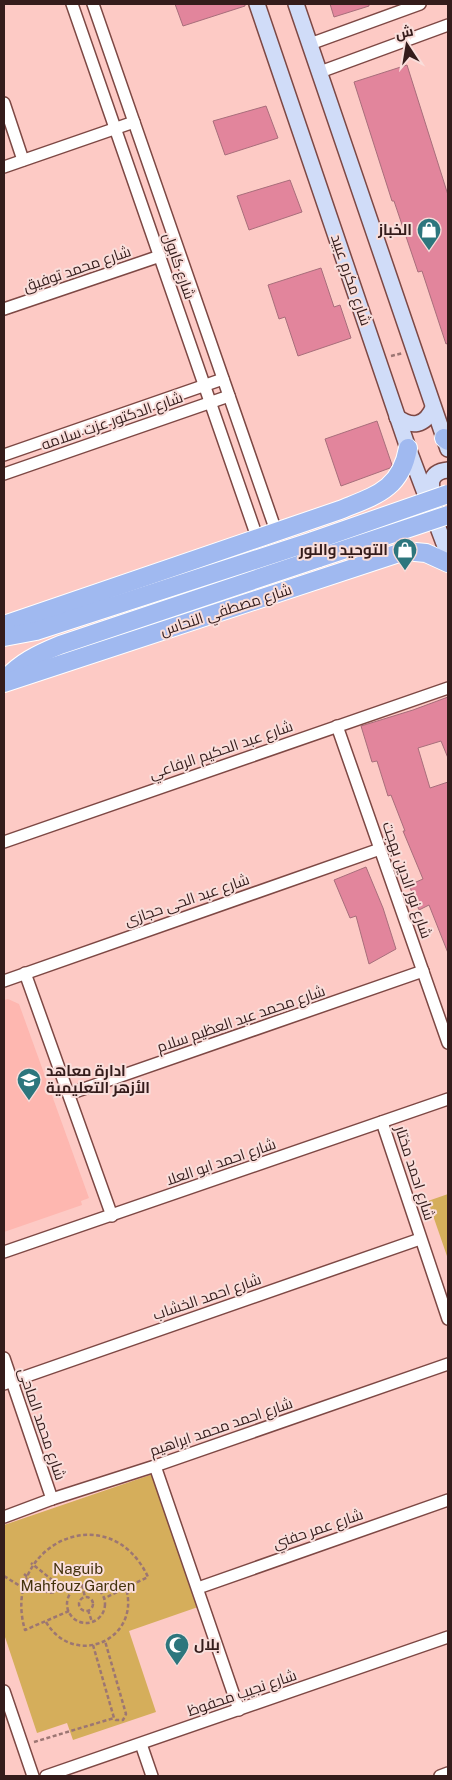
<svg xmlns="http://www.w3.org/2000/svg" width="452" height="1780" viewBox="0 0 452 1780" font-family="'Public Sans',Cairo,sans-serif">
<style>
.built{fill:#feb7b0}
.green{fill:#d5ae5b}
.building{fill:#e2859c;stroke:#a86e7b}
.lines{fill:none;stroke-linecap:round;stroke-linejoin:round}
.street-casing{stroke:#7d4844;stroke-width:14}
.secondary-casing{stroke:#7d4844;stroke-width:18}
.primary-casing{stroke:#fff;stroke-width:20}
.path{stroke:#9c7673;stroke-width:2.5;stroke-dasharray:4 2.5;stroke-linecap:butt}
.street{stroke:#fff;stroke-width:11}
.secondary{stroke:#d0dcf8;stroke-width:15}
.primary{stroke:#a0b9f0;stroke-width:18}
.primary-bridge-casing{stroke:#fff;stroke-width:20;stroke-linecap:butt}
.primary-bridge{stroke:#a0b9f0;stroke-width:18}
.labels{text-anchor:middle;stroke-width:4;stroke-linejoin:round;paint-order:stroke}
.poi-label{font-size:15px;font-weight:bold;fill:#341c1b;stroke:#f9dedb;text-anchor:end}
.street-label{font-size:15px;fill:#341c1b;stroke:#f9dedb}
.park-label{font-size:15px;fill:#44330d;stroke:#f9dedb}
</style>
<rect width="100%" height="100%" fill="#fdcac5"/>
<path class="built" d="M 8,999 L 19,1004 L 89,1198 L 81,1201 L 82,1205 L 4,1232 L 4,1000 Z"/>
<g class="green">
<path d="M 448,1194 L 448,1259 L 428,1201 Z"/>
<path d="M 153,1474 L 198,1607 L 129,1631 L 156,1712 L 73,1740 L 67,1723 L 37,1733 L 4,1634 L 4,1525 Z"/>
</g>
<g class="building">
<path d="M 175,4 L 245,4 L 245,6 L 183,26 Z"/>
<path d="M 330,4 L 369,4 L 369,6 L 334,17 Z"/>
<path d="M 407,65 L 448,195 L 448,343 L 446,344 L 422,271 L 418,272 L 394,201 L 392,201 L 354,82 Z"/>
<path d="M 266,106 L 278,138 L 225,155 L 213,121 Z"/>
<path d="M 290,180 L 302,212 L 249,230 L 237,196 Z"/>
<path d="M 321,268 L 334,307 L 340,305 L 351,338 L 298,356 L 285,317 L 279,319 L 268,285 Z"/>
<path d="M 377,421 L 392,465 L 390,468 L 341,486 L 325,439 Z"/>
<path d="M 448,697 L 448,758 L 441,741 L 418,748 L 430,788 L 448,782 L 448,953 L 429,905 L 419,910 L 409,885 L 423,879 L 403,831 L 405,831 L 391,795 L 388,796 L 377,761 L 372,762 L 361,726 L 413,710 Z"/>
<path d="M 366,867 L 383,908 L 396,949 L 369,964 L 356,916 L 350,918 L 334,880 Z"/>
</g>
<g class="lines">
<defs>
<g id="street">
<path d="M 72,4 L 257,537"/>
<path d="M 93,4 L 276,531"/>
<path d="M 310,44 L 420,4"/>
<path d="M 320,72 L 448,25"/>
<path d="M 4,103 L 23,160"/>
<path d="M 4,167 L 134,122"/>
<path d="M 4,309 L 160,256"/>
<path d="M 4,455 L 223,379"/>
<path d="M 4,474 L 229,396"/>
<path d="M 337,726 L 448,1043"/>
<path d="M 4,842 L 448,688"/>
<path d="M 25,973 L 112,1216"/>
<path d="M 4,981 L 380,849"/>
<path d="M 69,1094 L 423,971"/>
<path d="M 382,1122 L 448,1319"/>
<path d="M 4,1252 L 448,1099"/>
<path d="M 4,1358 L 52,1499"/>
<path d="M 4,1384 L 420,1239"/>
<path d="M 155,1466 L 239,1710"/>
<path d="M 4,1517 L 52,1499 L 155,1466 L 448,1364"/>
<path d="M 198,1588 L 448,1500"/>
<path d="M 4,1691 L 33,1776"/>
<path d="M 141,1744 L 152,1776"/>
<path d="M 46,1776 L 448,1637"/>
<path d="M 440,1776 L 448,1773"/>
</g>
<g id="secondary">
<path d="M 257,4 L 408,448 L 448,554"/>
<path d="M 296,4 L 448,449"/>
<path d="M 397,417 C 412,428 425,426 433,408"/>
<path d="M 435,503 C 431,488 426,472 448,470"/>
</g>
<g id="primary">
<path d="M 444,438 L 448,441"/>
<path d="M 4,625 L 340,510 C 374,496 401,490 408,448"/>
<path d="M 4,637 L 36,631 L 313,541"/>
<path d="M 4,681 C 19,663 38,654 60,645 L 319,558"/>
<path d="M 4,683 L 405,551 L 426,553 L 448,563"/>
</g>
</defs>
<use href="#street" class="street-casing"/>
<use href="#secondary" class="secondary-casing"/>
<use href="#primary" class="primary-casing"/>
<g class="path">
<path d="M 391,356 L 403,353"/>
<path d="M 24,1574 L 48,1593 L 56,1592 L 57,1589 L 56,1583 L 31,1563"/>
<path d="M 4,1576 L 20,1586"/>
<path d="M 82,1585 L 85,1597"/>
<circle cx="86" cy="1604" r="19"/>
<circle cx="86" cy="1604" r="7"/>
<path d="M 88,1610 L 92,1622"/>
<path d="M 69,1611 L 25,1630 C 0,1545 109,1494 148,1577 L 105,1598"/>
<path d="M 46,1622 C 74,1669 141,1640 126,1588"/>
<path d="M 93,1645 L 114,1718 L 116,1720 L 123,1720 L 126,1714 L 105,1641"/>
<path d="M 34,1742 L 114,1718"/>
</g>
<use href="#street" class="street"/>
<use href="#secondary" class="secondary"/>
<use href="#primary" class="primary"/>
<defs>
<g id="primary-bridge">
<path d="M 313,541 L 448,494"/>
<path d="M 319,558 L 448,515"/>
</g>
</defs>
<use href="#primary-bridge" class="primary-bridge-casing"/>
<use href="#primary-bridge" class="primary-bridge"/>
</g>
<defs>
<symbol id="shop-pin" viewBox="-11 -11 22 30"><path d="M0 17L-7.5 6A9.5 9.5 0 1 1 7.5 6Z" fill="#2d767d" stroke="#f9dedb"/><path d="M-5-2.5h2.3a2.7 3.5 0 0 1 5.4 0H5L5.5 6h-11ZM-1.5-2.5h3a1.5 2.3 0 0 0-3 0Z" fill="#fff"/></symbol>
<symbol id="school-pin" viewBox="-11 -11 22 30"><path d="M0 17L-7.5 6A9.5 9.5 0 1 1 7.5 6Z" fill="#2d767d" stroke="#f9dedb"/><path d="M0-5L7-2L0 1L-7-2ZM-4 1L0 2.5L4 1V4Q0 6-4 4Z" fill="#fff"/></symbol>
<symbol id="mosque-pin" viewBox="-11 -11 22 30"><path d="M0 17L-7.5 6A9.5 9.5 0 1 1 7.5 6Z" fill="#2d767d" stroke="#f9dedb"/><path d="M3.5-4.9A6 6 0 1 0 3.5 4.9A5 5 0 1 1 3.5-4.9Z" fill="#fff"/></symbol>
</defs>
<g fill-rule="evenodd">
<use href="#shop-pin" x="415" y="216" width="28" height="38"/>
<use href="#shop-pin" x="391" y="536" width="28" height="38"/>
<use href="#school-pin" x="15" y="1066" width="28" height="38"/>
<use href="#mosque-pin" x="163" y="1631" width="28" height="38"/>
</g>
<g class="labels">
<g class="poi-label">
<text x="412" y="235">الخباز</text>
<text x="388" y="555">التوحيد والنور</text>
<text x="46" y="1076" text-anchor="start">ادارة معاهد<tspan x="46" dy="17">الأزهر التعليمية</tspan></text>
<text x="194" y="1650" text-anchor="start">بلال</text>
</g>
<g class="street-label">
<text transform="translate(179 266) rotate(71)" y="5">شارع كابول</text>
<text transform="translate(77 269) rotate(-19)" y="5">شارع محمد توفيق</text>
<text transform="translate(351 280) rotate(71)" y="5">شارع مكرم عبيد</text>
<text transform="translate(112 421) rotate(-19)" y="5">شارع الدكتور عزت سلامه</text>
<text transform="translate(226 610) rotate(-18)" y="5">شارع مصطفي النحاس</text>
<text transform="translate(221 750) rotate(-19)" y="5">شارع عبد الحكيم الرفاعي</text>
<text transform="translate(407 880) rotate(71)" y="5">شارع نور الدين بهجت</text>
<text transform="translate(187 900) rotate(-19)" y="5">شارع عبد الحى حجازى</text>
<text transform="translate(241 1019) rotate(-19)" y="5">شارع محمد عبد العظيم سلام</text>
<text transform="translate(221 1162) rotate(-19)" y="5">شارع احمد ابو العلا</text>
<text transform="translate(415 1173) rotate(72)" y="5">شارع احمد مختار</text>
<text transform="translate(207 1297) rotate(-19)" y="5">شارع احمد الخشاب</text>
<text transform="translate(42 1424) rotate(71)" y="5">شارع محمد الماحى</text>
<text transform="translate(221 1427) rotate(-19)" y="5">شارع احمد محمد ابراهيم</text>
<text transform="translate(318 1529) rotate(-19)" y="5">شارع عمر حفني</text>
<text transform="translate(242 1693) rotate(-19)" y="5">شارع نجيب محفوظ</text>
</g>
<g class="park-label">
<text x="78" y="1574">Naguib<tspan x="78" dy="17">Mahfouz Garden</tspan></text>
</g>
</g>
<rect width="452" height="1780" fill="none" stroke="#341c1b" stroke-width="10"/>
<g transform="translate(407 45) rotate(348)" stroke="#f9dedb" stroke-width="4" paint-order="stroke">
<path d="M0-4L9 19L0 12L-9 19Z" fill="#341c1b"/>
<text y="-8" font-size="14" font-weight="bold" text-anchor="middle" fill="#341c1b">ش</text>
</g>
</svg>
